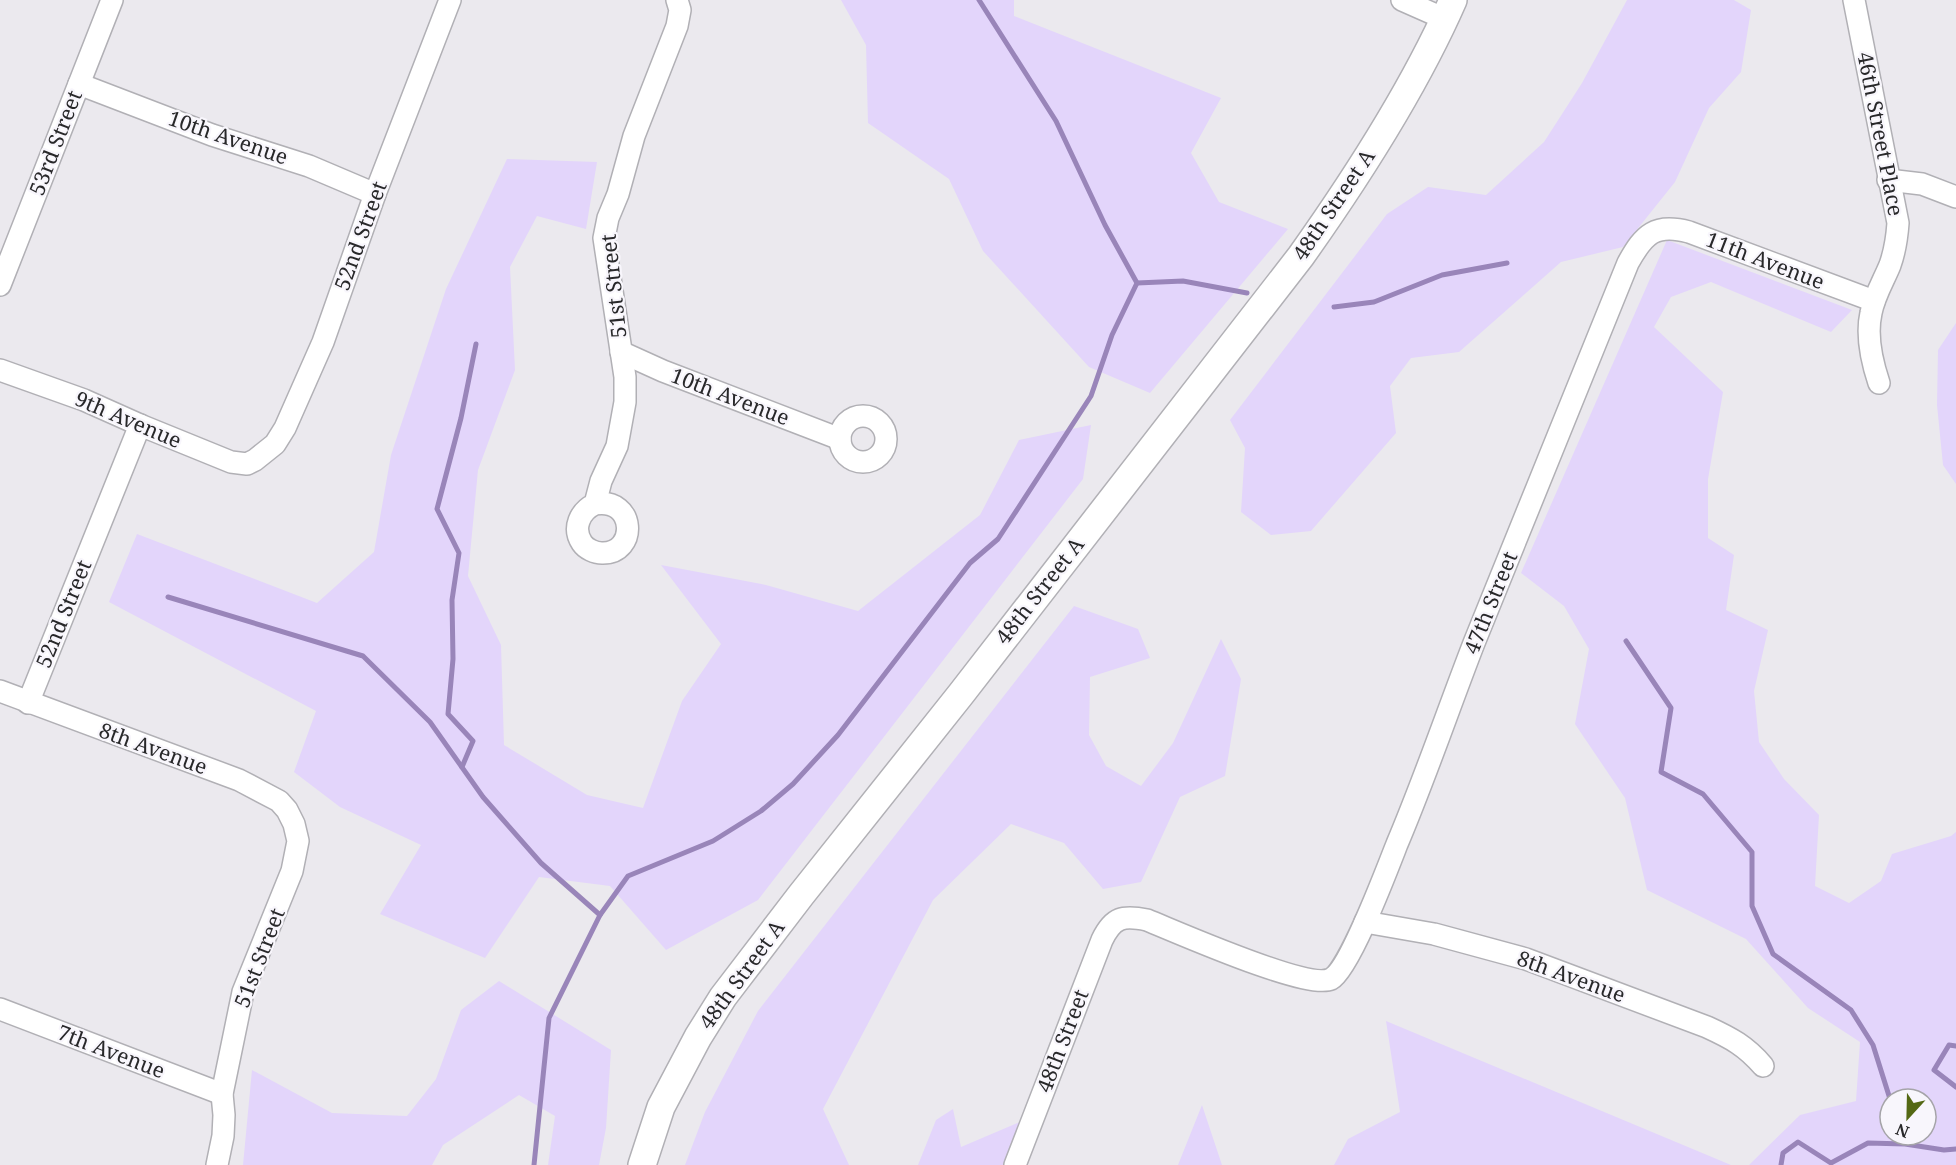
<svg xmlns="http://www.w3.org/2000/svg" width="1956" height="1165" viewBox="0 0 1956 1165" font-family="'Noto Serif',serif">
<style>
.green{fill:#e3d5fb;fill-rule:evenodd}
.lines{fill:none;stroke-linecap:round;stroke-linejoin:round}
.stream{stroke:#9985b9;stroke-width:5}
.minor-casing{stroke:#b1b0b5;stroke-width:24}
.tertiary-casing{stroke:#b1b0b5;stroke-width:30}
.minor{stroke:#fff;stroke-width:21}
.tertiary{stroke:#fff;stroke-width:27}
.labels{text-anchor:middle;stroke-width:4.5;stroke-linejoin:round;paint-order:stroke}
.street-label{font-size:21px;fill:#28282a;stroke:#f8f6fc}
</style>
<rect width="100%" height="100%" fill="#ebe9ee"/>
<g class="green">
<path d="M 841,0 L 1014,0 L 1014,16 L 1221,98 L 1191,153 L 1219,202 L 1288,229 L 1150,393 L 1089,367 L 983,251 L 949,179 L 868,123 L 866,45 Z"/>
<path d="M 1627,0 L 1734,0 L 1751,10 L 1741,72 L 1709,108 L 1675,182 L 1623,247 L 1561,262 L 1459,352 L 1411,358 L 1390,386 L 1396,433 L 1311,531 L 1271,535 L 1241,512 L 1245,448 L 1230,420 L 1387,214 L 1428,187 L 1486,195 L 1544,142 L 1582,83 Z"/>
<path d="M 507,159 L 597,162 L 586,229 L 537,216 L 510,267 L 515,370 L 478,470 L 468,576 L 501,645 L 504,745 L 587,795 L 643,808 L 682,701 L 721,644 L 661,565 L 766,585 L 858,611 L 980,515 L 1019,440 L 1091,425 L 1083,479 L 758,900 L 666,950 L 610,886 L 539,877 L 485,958 L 380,914 L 421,845 L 340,807 L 294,772 L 316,711 L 109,602 L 137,534 L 317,603 L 374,552 L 391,455 L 446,289 Z"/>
<path d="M 1667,240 L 1852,310 L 1831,332 L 1711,282 L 1671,297 L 1654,327 L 1723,392 L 1708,479 L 1708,538 L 1734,555 L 1726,610 L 1768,630 L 1754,691 L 1759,742 L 1784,779 L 1819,815 L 1815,886 L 1849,903 L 1881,881 L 1892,854 L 1951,836 L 1956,832 L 1956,1165 L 1749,1165 L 1800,1115 L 1856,1101 L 1860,1042 L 1808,1008 L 1746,939 L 1647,890 L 1625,798 L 1575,724 L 1589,649 L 1564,606 L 1521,573 ZM 1890,1099 L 1926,1099 L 1926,1135 L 1890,1135 Z"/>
<path d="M 1956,323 L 1956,484 L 1943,465 L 1937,405 L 1938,350 Z"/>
<path d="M 1074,606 L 1138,629 L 1150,658 L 1090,677 L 1089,735 L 1106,766 L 1141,786 L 1173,743 L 1221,639 L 1241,679 L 1225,776 L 1180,797 L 1141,882 L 1103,889 L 1064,843 L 1011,824 L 933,900 L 823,1109 L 849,1165 L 685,1165 L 705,1112 L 758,1011 Z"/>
<path d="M 499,981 L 611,1050 L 606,1128 L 599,1165 L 548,1165 L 555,1116 L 519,1095 L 443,1145 L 432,1165 L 243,1165 L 252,1070 L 332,1113 L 407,1116 L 436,1079 L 461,1010 Z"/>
<path d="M 1386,1021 L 1731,1165 L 1334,1165 L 1348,1139 L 1400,1112 Z"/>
<path d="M 1202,1105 L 1222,1165 L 1178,1165 Z"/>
<path d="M 953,1109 L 961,1147 L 1020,1122 L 1004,1165 L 918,1165 L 936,1120 Z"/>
</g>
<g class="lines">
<g class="stream">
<path d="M 1137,283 L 1183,281 L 1247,293"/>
<path d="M 1334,307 L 1374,302 L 1442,275 L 1507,263"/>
<path d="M 168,597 L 363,656 L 430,722 L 483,797 L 541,863 L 600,915"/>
<path d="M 1626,641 L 1671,708 L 1661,772 L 1703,794 L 1752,852 L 1752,906 L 1773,954 L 1851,1010 L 1873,1045 L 1890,1099"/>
<path d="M 462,767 L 473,741 L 448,714 L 453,659 L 452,600 L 459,553 L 437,509 L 461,418 L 476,344"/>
<path d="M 1956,1046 L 1949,1045 L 1934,1070 L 1956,1087"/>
<path d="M 534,1165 L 549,1018 L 600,915 L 628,876 L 713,841 L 761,811 L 793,784 L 838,735 L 970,563 L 998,539 L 1091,396 L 1112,335 L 1137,283 L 1105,225 L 1056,121 L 979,0"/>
<path d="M 1781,1165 L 1783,1153 L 1798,1142 L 1831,1163 L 1868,1143 L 1905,1144 L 1944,1150 L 1956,1149"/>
</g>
<defs>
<g id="minor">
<path d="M 1402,0 L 1445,19"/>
<path d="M 1854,0 L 1898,223 C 1897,237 1895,251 1890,265 C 1884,280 1874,296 1871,313 C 1866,335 1872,362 1879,383"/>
<path d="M 79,84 L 212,135 L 309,166 L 375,194"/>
<path d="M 1888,180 L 1922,184 L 1956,197"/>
<path d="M 0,285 L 112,0"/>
<path d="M 621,352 L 663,371 L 840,439"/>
<path d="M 0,370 L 84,400 L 140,425 L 231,462 L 247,464 L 255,460 L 275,444 L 285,428 L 323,342 L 375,194 L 450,0"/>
<circle cx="863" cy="439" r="23"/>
<path d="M 595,504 C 636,497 638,554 602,553 C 595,553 586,549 582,543 C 572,528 580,511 595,504 L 601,481 L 617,446 L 625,402 L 625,377 L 604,238 L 608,218 L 618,194 L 634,136 L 677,26 L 680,10 L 677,0"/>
<path d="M 0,691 L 239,780 L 279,801 L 287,810 L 294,824 L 298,841 L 292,871 L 243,992 L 222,1094 L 224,1115 L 223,1136 L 217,1165"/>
<path d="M 28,703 L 140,425"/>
<path d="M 1365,922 L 1434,934 L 1526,959 L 1707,1027 C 1731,1038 1746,1046 1763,1066"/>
<path d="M 0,1009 L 222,1094"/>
<path d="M 1015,1165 L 1102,940 C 1113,917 1123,915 1147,920 C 1177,932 1307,990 1331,979 C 1349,970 1388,867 1397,844 C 1425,778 1448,710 1474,643 C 1525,516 1577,390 1628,263 C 1644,234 1655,223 1689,232 L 1874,301"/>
</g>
<path id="tertiary" d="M 642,1165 L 661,1107 L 698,1037 L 723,997 L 801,895 L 961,694 L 1301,256 C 1357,177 1414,89 1453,0"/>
</defs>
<use href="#minor" class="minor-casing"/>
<use href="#tertiary" class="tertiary-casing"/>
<use href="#minor" class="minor"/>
<use href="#tertiary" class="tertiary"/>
</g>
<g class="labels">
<g class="street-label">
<text transform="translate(1880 134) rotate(79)" y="7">46th Street Place</text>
<text transform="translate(228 138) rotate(19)" y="7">10th Avenue</text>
<text transform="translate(56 143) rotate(-69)" y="7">53rd Street</text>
<text transform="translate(1334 205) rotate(-56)" y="7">48th Street A</text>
<text transform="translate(361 236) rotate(-70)" y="7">52nd Street</text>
<text transform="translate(1765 261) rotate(21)" y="7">11th Avenue</text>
<text transform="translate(614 286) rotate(-96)" y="7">51st Street</text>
<text transform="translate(730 397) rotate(21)" y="7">10th Avenue</text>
<text transform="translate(128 420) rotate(23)" y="7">9th Avenue</text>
<text transform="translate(1040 591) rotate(-52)" y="7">48th Street A</text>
<text transform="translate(1491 603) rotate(-68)" y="7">47th Street</text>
<text transform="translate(64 614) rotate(-68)" y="7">52nd Street</text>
<text transform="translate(153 749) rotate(20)" y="7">8th Avenue</text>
<text transform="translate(260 958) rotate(-69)" y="7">51st Street</text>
<text transform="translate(742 975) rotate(-54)" y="7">48th Street A</text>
<text transform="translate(1571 977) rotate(20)" y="7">8th Avenue</text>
<text transform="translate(1063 1041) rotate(-69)" y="7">48th Street</text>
<text transform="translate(111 1052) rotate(21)" y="7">7th Avenue</text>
</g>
</g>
<g transform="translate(1908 1117) rotate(202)"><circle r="28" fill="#f8f6fc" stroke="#a5a4a8" stroke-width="1.5"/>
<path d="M0-4.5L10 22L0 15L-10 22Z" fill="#546814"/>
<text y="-9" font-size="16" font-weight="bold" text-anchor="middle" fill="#28282a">N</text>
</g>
</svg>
